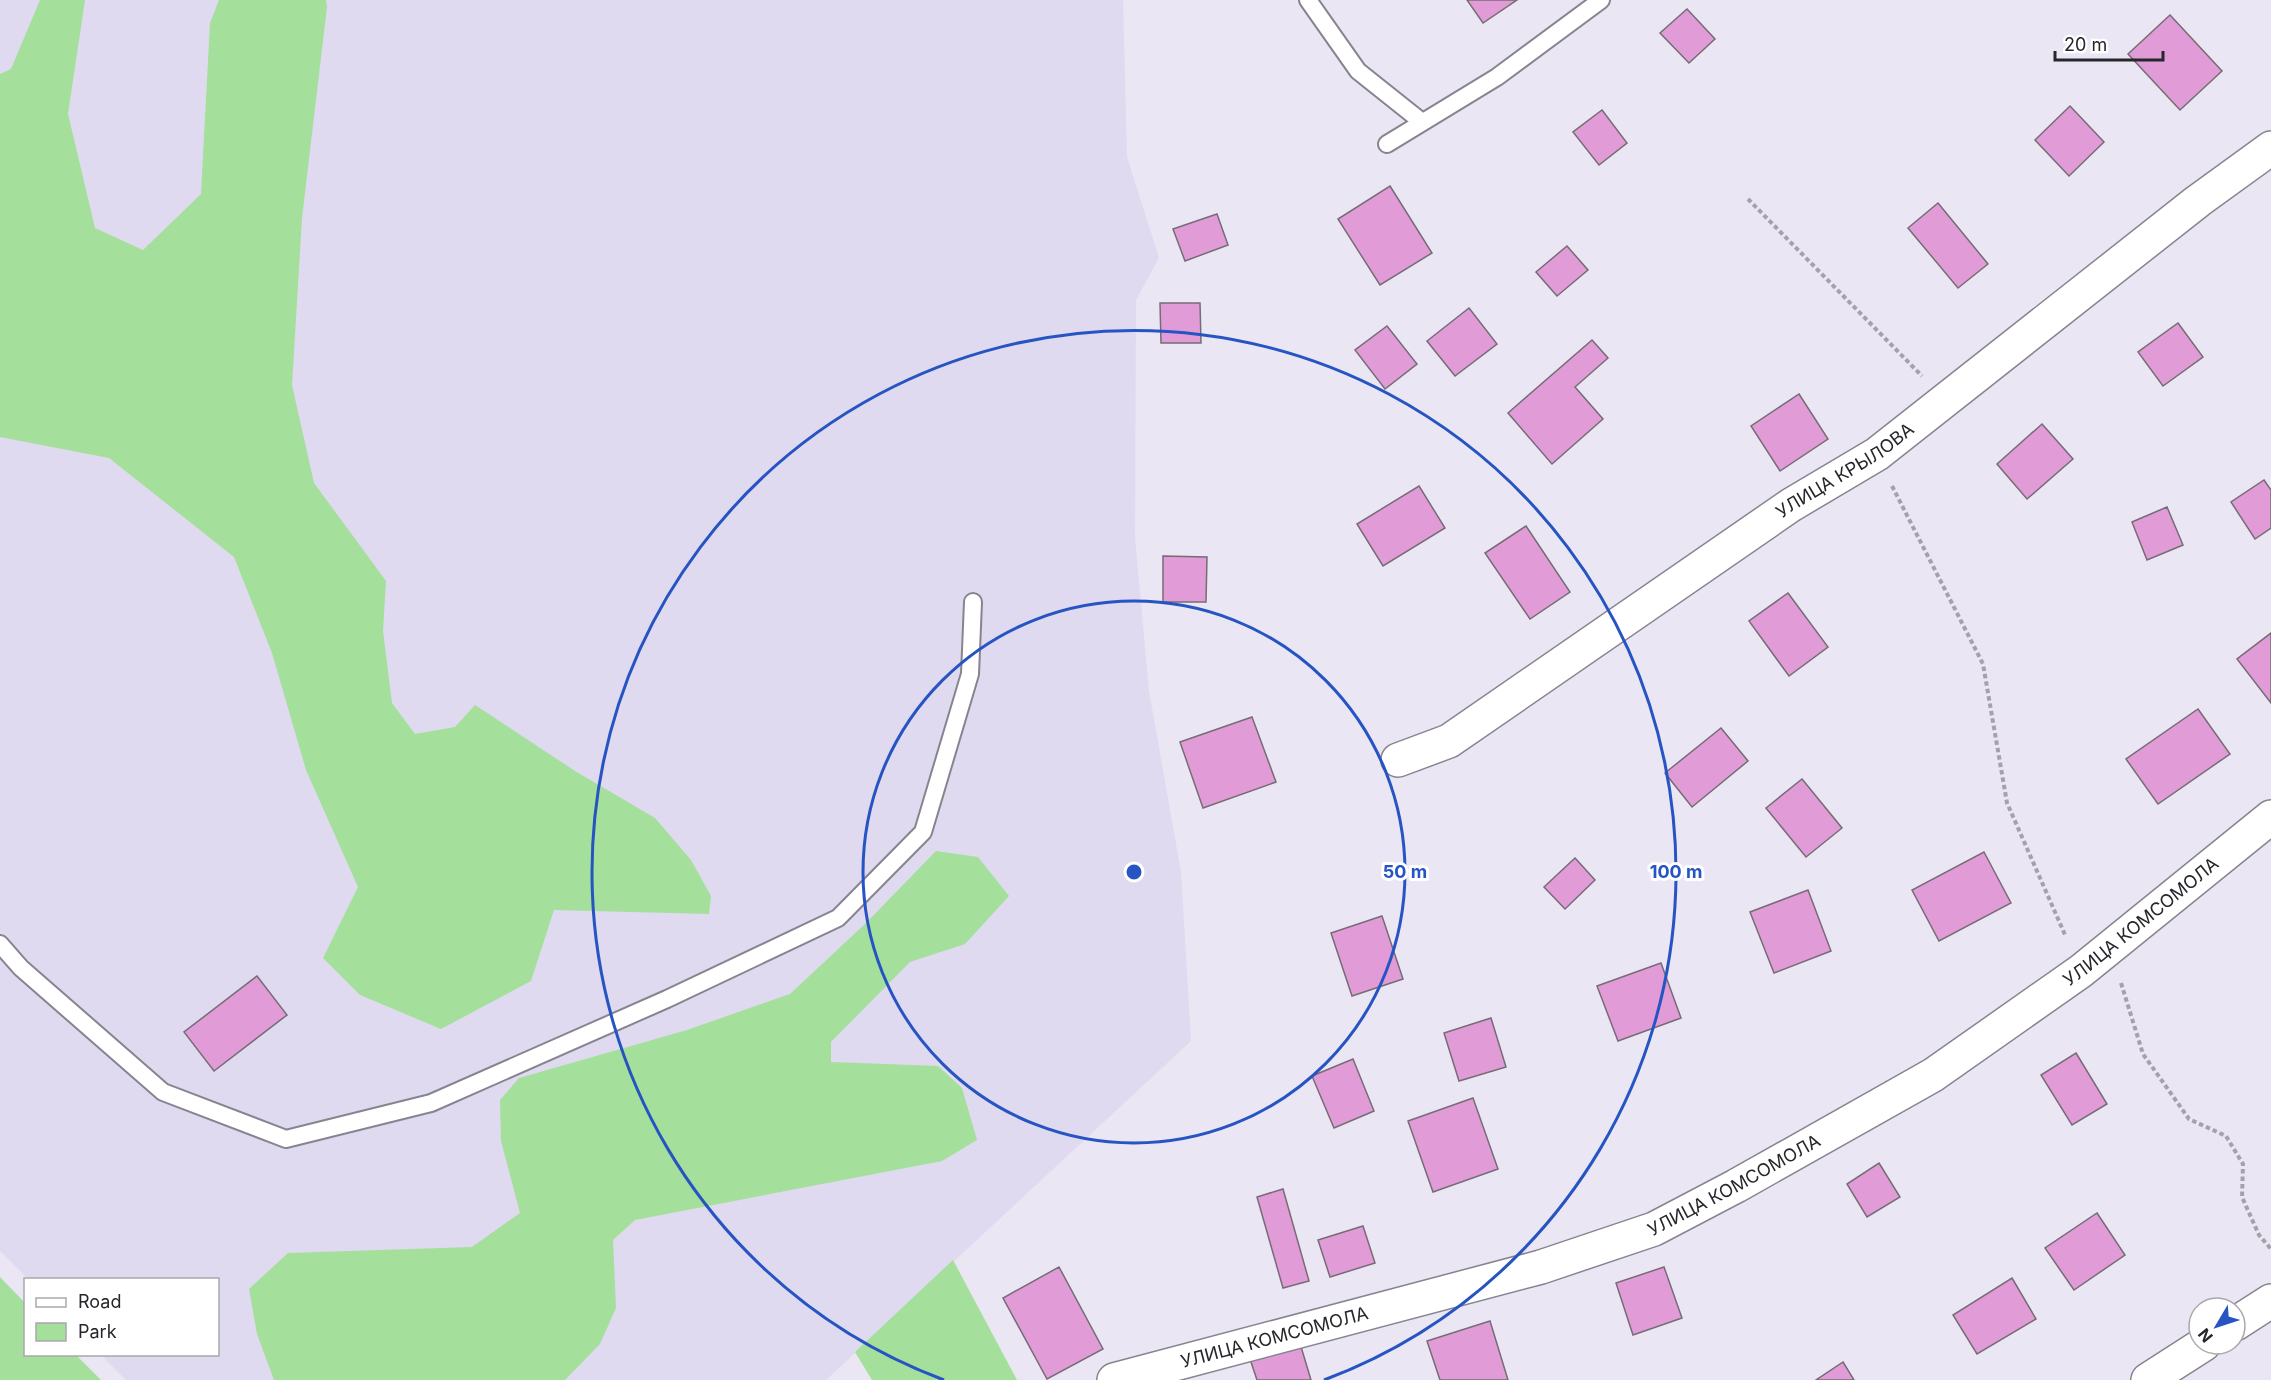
<svg xmlns="http://www.w3.org/2000/svg" width="2271" height="1380" viewBox="0 0 2271 1380" font-family="Inter,sans-serif">
<style>
.built{fill:#dfdaef}
.green{fill:#a4df9b}
.building{fill:#e19cd8;stroke:#766c75;stroke-width:1.5}
.lines{fill:none;stroke-linecap:round;stroke-linejoin:round}
.lane-casing{stroke:#878490;stroke-width:20}
.street-casing{stroke:#878490;stroke-width:36}
.path{stroke:#a4a1ac;stroke-width:4;stroke-dasharray:4.5 3;stroke-linecap:butt}
.lane{stroke:#fff;stroke-width:16}
.street{stroke:#fff;stroke-width:33}
.ring{fill:none;stroke:#2654c2;stroke-width:3}
.labels{text-anchor:middle;stroke-width:6;stroke-linejoin:round;paint-order:stroke}
.street-label{font-size:18px;fill:#27262b;stroke:#fff}
.centre{fill:#2654c2;stroke:#fff;stroke-width:3}
.ring-label{font-size:18px;text-anchor:middle;font-weight:bold;fill:#2654c2;stroke:#fff;stroke-width:6;stroke-linejoin:round;paint-order:stroke}
</style>
<rect width="100%" height="100%" fill="#eae6f4"/>
<path class="built" d="M 0,0 L 1123,0 L 1127,157 L 1159,258 L 1136,300 L 1135,538 L 1149,691 L 1181,872 L 1191,1041 L 826,1380 L 126,1380 L 101,1355 L 218,1354 L 218,1280 L 28,1279 L 0,1251 Z"/>
<g class="green">
<path d="M 40,0 L 85,0 L 68,114 L 95,228 L 143,250 L 201,194 L 210,23 L 219,0 L 326,0 L 327,7 L 302,218 L 292,385 L 314,483 L 386,581 L 383,631 L 392,703 L 415,734 L 455,727 L 475,705 L 575,771 L 655,818 L 691,860 L 711,896 L 709,914 L 554,910 L 531,981 L 441,1029 L 360,995 L 323,958 L 358,887 L 306,770 L 272,653 L 234,557 L 109,458 L 0,437 L 0,74 L 11,69 Z"/>
<path d="M 936,851 L 978,857 L 1009,896 L 965,944 L 910,962 L 831,1042 L 831,1062 L 938,1066 L 962,1088 L 977,1140 L 942,1161 L 635,1220 L 613,1240 L 616,1308 L 600,1344 L 565,1380 L 274,1380 L 257,1334 L 249,1289 L 288,1253 L 472,1247 L 520,1213 L 501,1141 L 500,1100 L 519,1078 L 687,1030 L 790,994 L 866,923 Z"/>
<path d="M 953,1260 L 1017,1380 L 872,1380 L 855,1352 Z"/>
<path d="M 0,1277 L 25,1303 L 26,1354 L 76,1355 L 101,1380 L 0,1380 Z"/>
</g>
<g class="building">
<path d="M 1467,0 L 1517,0 L 1483,23 Z"/>
<path d="M 1687,9 L 1715,39 L 1689,63 L 1660,33 Z"/>
<path d="M 2170,15 L 2222,71 L 2180,110 L 2128,54 Z"/>
<path d="M 2070,106 L 2104,142 L 2069,176 L 2035,140 Z"/>
<path d="M 1602,110 L 1627,143 L 1599,165 L 1573,132 Z"/>
<path d="M 1390,186 L 1432,253 L 1380,285 L 1338,219 Z"/>
<path d="M 1938,203 L 1988,264 L 1958,288 L 1908,228 Z"/>
<path d="M 1217,214 L 1228,245 L 1185,261 L 1173,229 Z"/>
<path d="M 1567,246 L 1588,270 L 1557,296 L 1536,272 Z"/>
<path d="M 1160,303 L 1200,303 L 1201,343 L 1161,343 Z"/>
<path d="M 1469,308 L 1497,344 L 1455,376 L 1427,341 Z"/>
<path d="M 2178,323 L 2203,357 L 2163,386 L 2138,352 Z"/>
<path d="M 1387,326 L 1417,364 L 1385,389 L 1355,350 Z"/>
<path d="M 1592,340 L 1608,358 L 1575,387 L 1603,419 L 1552,464 L 1508,413 Z"/>
<path d="M 1799,394 L 1828,439 L 1780,471 L 1751,426 Z"/>
<path d="M 2042,424 L 2073,459 L 2027,499 L 1997,464 Z"/>
<path d="M 2264,480 L 2271,490 L 2271,528 L 2255,539 L 2231,502 Z"/>
<path d="M 1419,486 L 1445,528 L 1383,566 L 1357,524 Z"/>
<path d="M 2167,507 L 2183,545 L 2147,560 L 2132,522 Z"/>
<path d="M 1526,526 L 1570,592 L 1530,619 L 1485,553 Z"/>
<path d="M 1163,556 L 1207,557 L 1206,602 L 1163,602 Z"/>
<path d="M 1788,593 L 1828,647 L 1789,676 L 1749,621 Z"/>
<path d="M 2271,633 L 2271,703 L 2237,659 Z"/>
<path d="M 2198,709 L 2230,754 L 2158,804 L 2126,759 Z"/>
<path d="M 1252,717 L 1276,782 L 1203,808 L 1180,742 Z"/>
<path d="M 1721,728 L 1748,761 L 1692,807 L 1665,773 Z"/>
<path d="M 1802,779 L 1842,828 L 1806,857 L 1766,808 Z"/>
<path d="M 1984,852 L 2011,903 L 1939,941 L 1912,890 Z"/>
<path d="M 1575,858 L 1595,880 L 1565,909 L 1544,887 Z"/>
<path d="M 1808,890 L 1831,951 L 1774,973 L 1750,912 Z"/>
<path d="M 1382,916 L 1403,979 L 1352,996 L 1331,933 Z"/>
<path d="M 1661,963 L 1681,1018 L 1618,1041 L 1597,986 Z"/>
<path d="M 257,976 L 287,1015 L 214,1071 L 184,1032 Z"/>
<path d="M 1491,1018 L 1506,1067 L 1459,1081 L 1444,1033 Z"/>
<path d="M 2076,1053 L 2107,1104 L 2072,1125 L 2041,1075 Z"/>
<path d="M 1353,1059 L 1374,1111 L 1334,1128 L 1312,1076 Z"/>
<path d="M 1473,1098 L 1498,1169 L 1433,1192 L 1408,1121 Z"/>
<path d="M 1879,1163 L 1900,1197 L 1867,1217 L 1847,1184 Z"/>
<path d="M 1283,1189 L 1309,1281 L 1283,1288 L 1257,1197 Z"/>
<path d="M 2097,1213 L 2125,1255 L 2074,1290 L 2045,1248 Z"/>
<path d="M 1363,1226 L 1375,1263 L 1330,1277 L 1318,1240 Z"/>
<path d="M 1059,1267 L 1103,1349 L 1047,1379 L 1003,1298 Z"/>
<path d="M 1664,1267 L 1682,1318 L 1633,1335 L 1616,1283 Z"/>
<path d="M 2012,1278 L 2036,1319 L 1977,1354 L 1953,1315 Z"/>
<path d="M 1490,1321 L 1508,1380 L 1440,1380 L 1427,1341 Z"/>
<path d="M 1299,1340 L 1311,1380 L 1257,1380 L 1249,1356 Z"/>
<path d="M 1843,1362 L 1854,1380 L 1816,1380 Z"/>
</g>
<g class="lines">
<defs>
<g id="lane">
<path d="M 1308,0 L 1358,71 L 1422,122"/>
<path d="M 1387,144 L 1497,77 L 1601,0"/>
<path d="M 0,944 L 21,968 L 163,1092 L 286,1139 L 431,1103 L 667,999 L 838,918 L 923,832 L 970,674 L 973,602"/>
</g>
<g id="street">
<path id="s1" d="M 1398,760 L 1449,741 L 1791,505 L 1877,454 L 2198,201 L 2271,148"/>
<path d="M 2235,1324 L 2271,1301"/>
<path id="s2" d="M 1114,1380 L 1541,1267 L 1654,1229 L 1736,1186 L 1933,1075 L 2081,971 L 2271,817"/>
<path d="M 2148,1380 L 2204,1344"/>
</g>
</defs>
<use href="#lane" class="lane-casing"/>
<use href="#street" class="street-casing"/>
<g class="path">
<path d="M 1748,199 L 1922,376"/>
<path d="M 1892,486 L 1983,664 L 2007,803 L 2066,937"/>
<path d="M 2121,983 L 2143,1054 L 2189,1119 L 2226,1136 L 2243,1164 L 2242,1197 L 2259,1235 L 2271,1249"/>
</g>
<use href="#lane" class="lane"/>
<use href="#street" class="street"/>
</g>
<g class="ring">
<circle cx="1134" cy="872" r="271"/>
<path d="M944 1380A542 542 0 1 1 1324 1380"/>
</g>
<g class="labels">
<g class="street-label">
<text dy="6" stroke="none"><textPath href="#s1" startOffset="534">УЛИЦА КРЫЛОВА</textPath></text>
<text dy="6" stroke="none"><textPath href="#s2" startOffset="1138">УЛИЦА КОМСОМОЛА</textPath></text>
<text dy="6" stroke="none"><textPath href="#s2" startOffset="652">УЛИЦА КОМСОМОЛА</textPath></text>
<text dy="6" stroke="none"><textPath href="#s2" startOffset="166">УЛИЦА КОМСОМОЛА</textPath></text>
</g>
</g>
<circle cx="1134" cy="872" r="9" class="centre"/>
<g class="ring-label">
<text x="1405" y="878">50 m</text>
<text x="1676" y="878">100 m</text>
</g>
<rect x="24" y="1278" width="195" height="78" fill="#ffffff" stroke="#a9a8aa" stroke-width="1.5"/>
<rect x="36" y="1298" width="30" height="9" fill="#ffffff" stroke="#a9a8aa" stroke-width="1.5"/>
<text x="78" y="1308" font-size="18" fill="#27262b">Road</text>
<rect x="36" y="1323" width="30" height="18" fill="#a4df9b" stroke="#a9a8aa" stroke-width="1.5"/>
<text x="78" y="1338" font-size="18" fill="#27262b">Park</text>
<g transform="translate(2217 1326) rotate(231)"><circle r="28" fill="#ffffff" stroke="#a9a8aa" stroke-width="1.5"/>
<path d="M0-4.5L10 22L0 15L-10 22Z" fill="#2654c2"/>
<text y="-9" font-size="16" font-weight="bold" text-anchor="middle" fill="#27262b">N</text>
</g>
<path d="M2055 51v9h108v-9" fill="none" stroke="#27262b" stroke-width="3"/>
<text x="2064" y="51" font-size="18" fill="#27262b" stroke="#ffffff" stroke-width="4.5" paint-order="stroke">20 m</text>
</svg>
